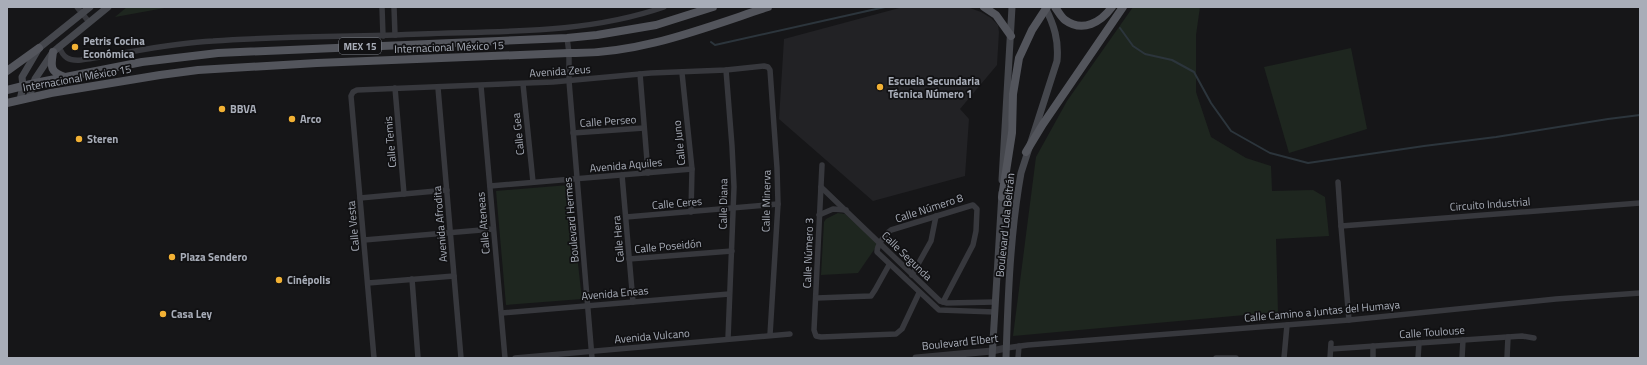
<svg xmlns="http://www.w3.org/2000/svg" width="1647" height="365" viewBox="0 0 1647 365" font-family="'Titillium Web',sans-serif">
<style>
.built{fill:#222225}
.green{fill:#1e261f}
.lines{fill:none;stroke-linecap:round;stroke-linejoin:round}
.stream{stroke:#2c353c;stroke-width:2}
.minor{stroke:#37383d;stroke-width:5.5}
.tertiary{stroke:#37383d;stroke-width:7}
.secondary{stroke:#45474d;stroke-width:7}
.primary{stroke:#53555c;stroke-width:8}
.poi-dot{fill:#f2b134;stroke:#111113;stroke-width:1.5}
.labels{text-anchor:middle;stroke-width:3.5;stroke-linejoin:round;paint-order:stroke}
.shield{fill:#111113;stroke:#7b7e86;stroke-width:1}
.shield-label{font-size:10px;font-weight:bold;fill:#a8adb8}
.poi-label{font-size:11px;font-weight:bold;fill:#a8adb8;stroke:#111113;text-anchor:start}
.street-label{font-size:11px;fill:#a8adb8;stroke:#111113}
</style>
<rect width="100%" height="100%" fill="#161618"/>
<path class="built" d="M 903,7 L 967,7 L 981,12 L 991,18 L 998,25 L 999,32 L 997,65 L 960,109 L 969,119 L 965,176 L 873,201 L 779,119 L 784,39 Z"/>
<g class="green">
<path d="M 127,7 L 170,7 L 115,17 Z"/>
<path d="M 1133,7 L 1200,7 L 1196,35 L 1196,92 L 1211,137 L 1246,158 L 1271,166 L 1272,191 L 1313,190 L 1325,197 L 1329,236 L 1276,239 L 1278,312 L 1013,336 L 1036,157 L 1067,101 Z"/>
<path d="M 1351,48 L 1367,129 L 1289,153 L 1264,67 Z"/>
<path d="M 569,185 L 582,299 L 506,305 L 496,191 Z"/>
<path d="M 838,213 L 845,214 L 878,244 L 858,273 L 821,275 L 824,222 L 826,219 Z"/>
</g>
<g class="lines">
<g class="stream">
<path d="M 1120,28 L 1133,46 L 1145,54 L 1172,60 L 1194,72 L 1211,103 L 1231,131 L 1270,153 L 1308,163 L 1424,146 L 1496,137 L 1608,119 L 1640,115"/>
<path d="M 711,42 L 715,45 L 885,7"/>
</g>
<g class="minor">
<path d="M 77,7 L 89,22"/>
<path d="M 382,7 L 383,36"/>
<path d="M 394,7 L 395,35"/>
<path d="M 567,38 L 569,53 L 569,81 L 592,358"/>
<path d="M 59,46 C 63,58 69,61 81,60 C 125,54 168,43 213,41 C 282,36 352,37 421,34 C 503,31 586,34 664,7"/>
<path d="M 726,70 L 732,146 L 734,187 L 728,339"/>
<path d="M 682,73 L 692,169 L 691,212"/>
<path d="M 640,74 L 648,173"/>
<path d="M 523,84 L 533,182"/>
<path d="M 481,86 L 505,358"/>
<path d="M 395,88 L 404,194"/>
<path d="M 438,88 L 461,358"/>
<path d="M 573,133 L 644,128"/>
<path d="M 822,165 L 814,330 L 816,336 L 821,337 L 896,334 L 902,329 L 919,293"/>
<path d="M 622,175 L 633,302"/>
<path d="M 1338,182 L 1341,226 L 1640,203"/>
<path d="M 490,186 L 692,169"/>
<path d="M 821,187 L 940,301 L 947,303 L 995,302"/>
<path d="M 360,198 L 447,190"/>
<path d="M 819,215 L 833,209 L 846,210"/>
<path d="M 626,217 L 778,204"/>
<path d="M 1341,226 L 1349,320"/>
<path d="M 364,240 L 493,229"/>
<path d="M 629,259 L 732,251"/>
<path d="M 912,275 L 931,241 L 936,216"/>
<path d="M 412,279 L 418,358"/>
<path d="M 368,283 L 454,276"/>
<path d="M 816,298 L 871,296 L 875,290 L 889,265"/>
<path d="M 943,302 L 973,245 L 976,231 L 977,209 L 973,205 L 891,230 C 885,234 877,245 877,252 L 939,310 L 995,312"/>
<path d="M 502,313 L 729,294"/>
<path d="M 1006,348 L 1028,345 L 1349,320 L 1556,299 L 1640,293"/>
<path d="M 1331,349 L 1522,336 L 1534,338"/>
<path d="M 374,358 L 351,96 L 353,92 L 357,90 L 553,82 L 651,73 L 726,70 L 764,66 L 768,67 L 770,70 L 777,168 L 778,204 L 770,335"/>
<path d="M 515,358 L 790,334"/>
<path d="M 1018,358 L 1019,346"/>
<path d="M 1216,358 L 1236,358"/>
<path d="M 1284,358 L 1287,325"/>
<path d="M 1330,358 L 1331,343"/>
<path d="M 1373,358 L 1373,346"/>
<path d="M 1418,358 L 1419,343"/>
<path d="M 1462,358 L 1463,340"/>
<path d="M 1507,358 L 1508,337"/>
</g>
<path class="tertiary" d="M 916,358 L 992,351 L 1006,348"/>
<g class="secondary">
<path d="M 29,98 L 35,79 L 53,52 L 108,7"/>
<path d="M 20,100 L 23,86 L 22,77 L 39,48 L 90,7"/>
<path d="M 1002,180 L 1012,7"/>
<path d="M 992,358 L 1002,193"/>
<path d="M 1006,358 C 1008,297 1010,234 1021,173 L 1057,61 C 1059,40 1054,25 1045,7"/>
</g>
<g class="primary">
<path d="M 984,7 L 996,15 L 1011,36"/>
<path d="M 1055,7 C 1058,11 1061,17 1065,20 C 1083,33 1101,22 1112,7"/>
<path d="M 53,52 C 51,66 49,72 65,77"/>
<path d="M 7,71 L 39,48"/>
<path d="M 7,90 L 35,83 L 142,62 L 218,53 L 567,38 L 597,35 L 656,25 L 713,7"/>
<path d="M 7,103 L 51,93 L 160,75 L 198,70 L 317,63 L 569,53 C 637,55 704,28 768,7"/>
<path d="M 1026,152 L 1043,124 L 1123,7"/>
<path d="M 1002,197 L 1012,133 L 1013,94 L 1019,58 L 1032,30 L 1047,7"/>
</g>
</g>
<g class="poi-dot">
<circle cx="75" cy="47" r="4"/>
<circle cx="880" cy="87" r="4"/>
<circle cx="222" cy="109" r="4"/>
<circle cx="292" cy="119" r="4"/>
<circle cx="79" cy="139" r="4"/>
<circle cx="172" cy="257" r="4"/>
<circle cx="279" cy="280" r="4"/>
<circle cx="163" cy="314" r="4"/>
</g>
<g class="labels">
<rect class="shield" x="339" y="38" width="42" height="16" rx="3"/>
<g class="shield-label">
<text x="360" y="50">MEX 15</text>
</g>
<g class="poi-label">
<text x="83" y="45">Petris Cocina<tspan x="83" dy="13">Económica</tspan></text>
<text x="888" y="85">Escuela Secundaria<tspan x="888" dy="13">Técnica Número 1</tspan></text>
<text x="230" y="113">BBVA</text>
<text x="300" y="123">Arco</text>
<text x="87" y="143">Steren</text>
<text x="180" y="261">Plaza Sendero</text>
<text x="287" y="284">Cinépolis</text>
<text x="171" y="318">Casa Ley</text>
</g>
<g class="street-label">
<text transform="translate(449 47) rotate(-2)" y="4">Internacional México 15</text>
<text transform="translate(560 71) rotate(-4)" y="4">Avenida Zeus</text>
<text transform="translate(77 78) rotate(-10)" y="4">Internacional México 15</text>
<text transform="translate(608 121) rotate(-4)" y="4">Calle Perseo</text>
<text transform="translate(518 134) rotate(-96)" y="4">Calle Gea</text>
<text transform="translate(390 142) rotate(-95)" y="4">Calle Temis</text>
<text transform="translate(679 143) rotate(-96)" y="4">Calle Juno</text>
<text transform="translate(626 165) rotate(-5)" y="4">Avenida Aquiles</text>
<text transform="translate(766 201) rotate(-89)" y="4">Calle Minerva</text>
<text transform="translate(677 203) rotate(-5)" y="4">Calle Ceres</text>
<text transform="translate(723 204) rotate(-89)" y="4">Calle Diana</text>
<text transform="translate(1490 204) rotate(-4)" y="4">Circuito Industrial</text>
<text transform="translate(929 208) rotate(-18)" y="4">Calle Número 8</text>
<text transform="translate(571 220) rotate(-95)" y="4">Boulevard Hermes</text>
<text transform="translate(483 223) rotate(-95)" y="4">Calle Ateneas</text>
<text transform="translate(440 224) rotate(-95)" y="4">Avenida Afrodita</text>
<text transform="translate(1005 225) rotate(-84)" y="4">Boulevard Lola Beltrán</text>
<text transform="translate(353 226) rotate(-95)" y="4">Calle Vesta</text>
<text transform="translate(618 239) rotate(-95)" y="4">Calle Hera</text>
<text transform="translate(668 246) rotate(-5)" y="4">Calle Poseidón</text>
<text transform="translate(808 253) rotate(-88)" y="4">Calle Número 3</text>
<text transform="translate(907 256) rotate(44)" y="4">Calle Segunda</text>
<text transform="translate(615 293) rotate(-5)" y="4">Avenida Eneas</text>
<text transform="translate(1322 311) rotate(-5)" y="4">Calle Camino a Juntas del Humaya</text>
<text transform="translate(1432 332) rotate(-4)" y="4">Calle Toulouse</text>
<text transform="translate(652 336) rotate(-5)" y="4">Avenida Vulcano</text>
<text transform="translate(960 342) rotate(-6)" y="4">Boulevard Elbert</text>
</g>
</g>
<rect width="1647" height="365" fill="none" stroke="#a8adb8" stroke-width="16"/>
</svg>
